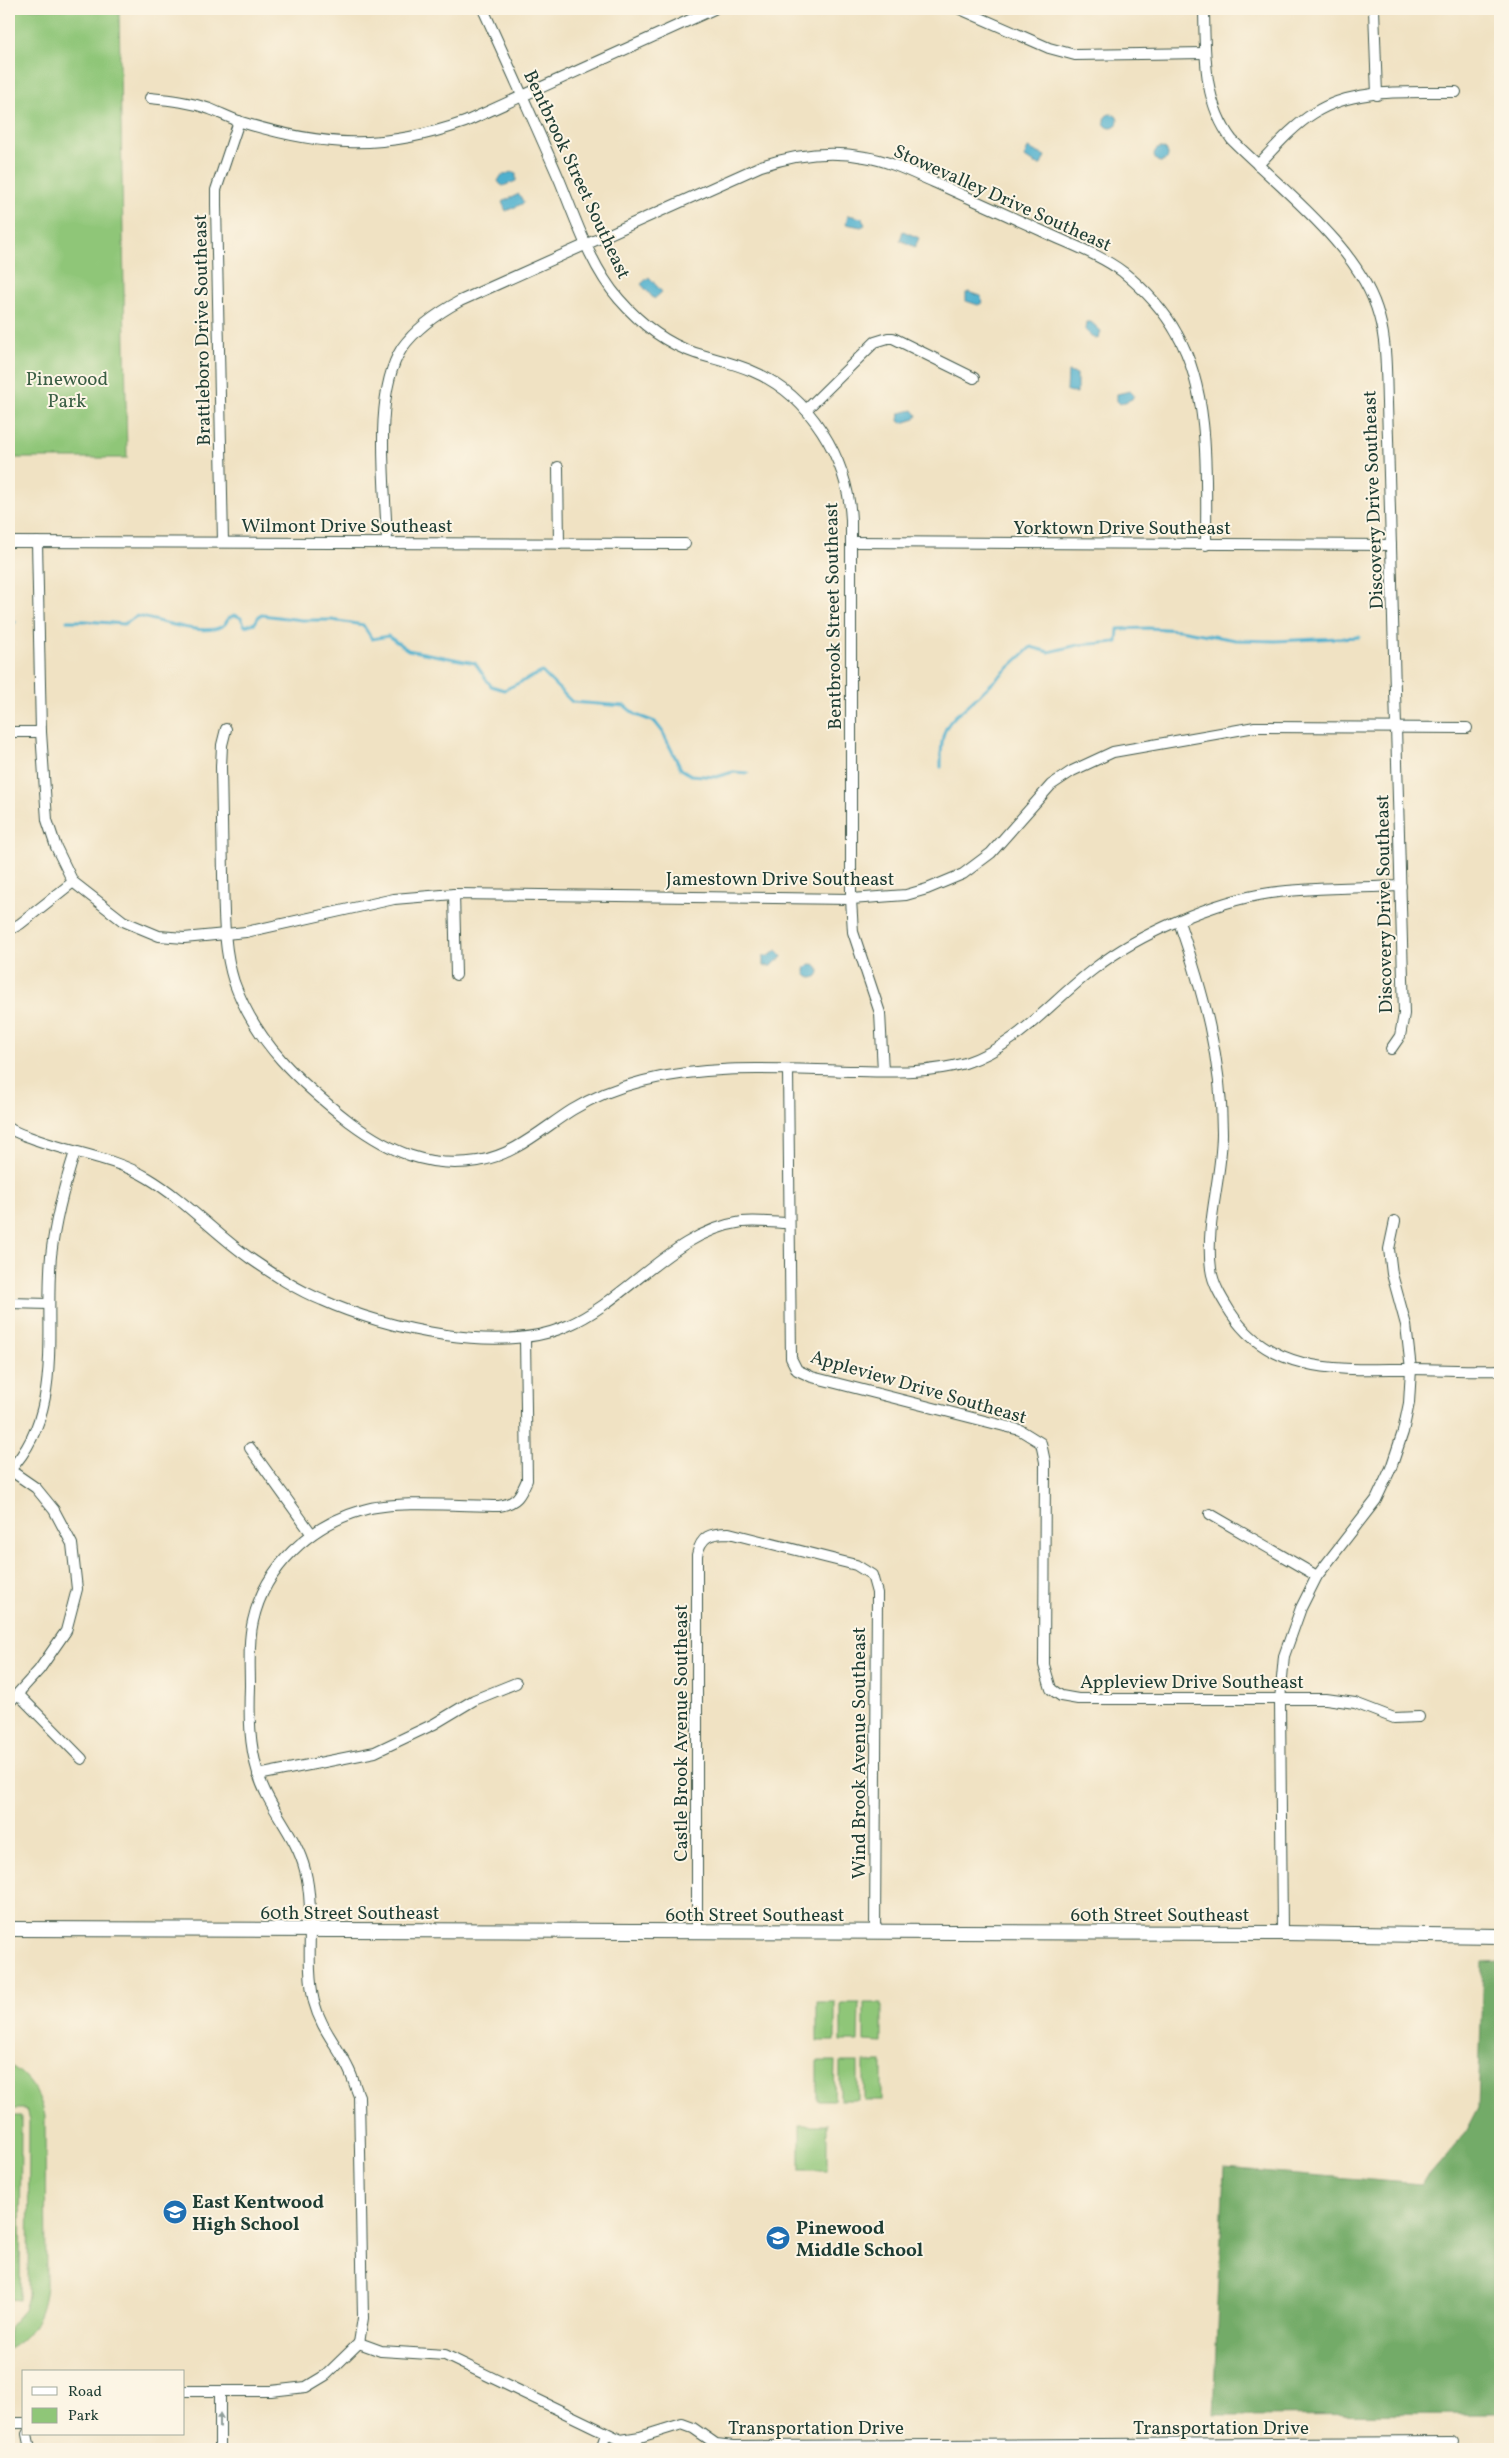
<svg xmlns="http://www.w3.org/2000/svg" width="1509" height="2458" viewBox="0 0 1509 2458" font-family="Vollkorn,serif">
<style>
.green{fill:#8fc678;stroke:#578256}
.forest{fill:#73ab68;stroke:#49744e}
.water{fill:#4fb0ce;stroke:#377681}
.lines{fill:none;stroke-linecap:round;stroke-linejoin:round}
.stream{stroke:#4fb0ce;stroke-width:3}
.street-casing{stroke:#3e5649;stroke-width:12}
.secondary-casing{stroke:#3e5649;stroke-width:16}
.street{stroke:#fff;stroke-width:10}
.secondary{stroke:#fff;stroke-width:14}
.oneway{fill:#8f9e9a}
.labels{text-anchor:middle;stroke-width:4;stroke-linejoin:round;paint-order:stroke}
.street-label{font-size:19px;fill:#1f3d34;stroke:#fcf5e5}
.park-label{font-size:19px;fill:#3b5f45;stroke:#fcf5e5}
.poi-label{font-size:19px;font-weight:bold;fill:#1f3d34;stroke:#fcf5e5;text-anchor:start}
</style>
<rect width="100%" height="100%" fill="#fcf5e5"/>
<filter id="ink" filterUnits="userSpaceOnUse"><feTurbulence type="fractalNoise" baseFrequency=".02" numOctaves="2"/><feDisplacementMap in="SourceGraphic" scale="10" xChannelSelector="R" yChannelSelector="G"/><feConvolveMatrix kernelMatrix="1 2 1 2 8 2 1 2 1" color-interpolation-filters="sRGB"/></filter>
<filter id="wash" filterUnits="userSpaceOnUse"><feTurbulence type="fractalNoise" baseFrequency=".0096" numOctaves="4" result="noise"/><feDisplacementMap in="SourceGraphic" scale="20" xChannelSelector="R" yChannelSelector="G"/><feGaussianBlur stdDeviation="1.12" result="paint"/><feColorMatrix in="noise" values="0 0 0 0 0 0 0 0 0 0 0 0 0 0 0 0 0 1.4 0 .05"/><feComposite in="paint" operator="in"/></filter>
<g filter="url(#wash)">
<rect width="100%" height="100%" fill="#f0e2c3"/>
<g class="green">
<path d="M 9,9 L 119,9 L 127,458 L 9,458 Z"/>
<path d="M 835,2002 L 835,2041 L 817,2041 L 817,2002 Z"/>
<path d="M 841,2003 L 859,2003 L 858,2041 L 841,2041 Z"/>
<path d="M 864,2003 L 882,2003 L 882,2042 L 864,2041 Z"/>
<path d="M 817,2061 L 835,2061 L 834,2100 L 817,2100 Z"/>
<rect x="840" y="2062" width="18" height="38"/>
<rect x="864" y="2062" width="18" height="38"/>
<path d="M 9,2065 C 29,2076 40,2094 45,2116 L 46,2286 C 43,2313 33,2336 9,2349 L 9,2327 L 24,2310 L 28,2296 L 29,2120 L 26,2109 L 9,2109 Z"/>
<path d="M 9,2116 L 21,2116 L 20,2300 L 9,2299 Z"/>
<rect x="800" y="2125" width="27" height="45"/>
</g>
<path class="forest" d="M 1500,1961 L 1500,2414 L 1213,2415 L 1224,2168 L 1421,2184 L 1465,2133 L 1478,2108 L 1483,1962 Z"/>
<g class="water">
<circle cx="1111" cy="121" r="7"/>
<circle cx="1161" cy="155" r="7"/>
<path d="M 1028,148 L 1045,156 L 1041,165 L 1034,164 L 1034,162 L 1024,157 Z"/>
<path d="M 511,172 L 516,174 L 516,181 L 503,186 L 500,184 L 498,181 L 501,176 Z"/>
<path d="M 519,194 L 524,203 L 506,211 L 502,202 Z"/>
<path d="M 848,215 L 862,218 L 865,225 L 861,227 L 846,224 Z"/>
<path d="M 903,231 L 919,238 L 915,247 L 900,240 Z"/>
<path d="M 649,277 L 662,292 L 654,299 L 641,284 Z"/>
<path d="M 969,292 L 981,296 L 982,303 L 978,305 L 966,301 L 966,293 Z"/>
<path d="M 1086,322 L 1091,322 L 1101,331 L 1099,338 L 1095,339 L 1085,330 Z"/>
<path d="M 1068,372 L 1077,374 L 1077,393 L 1067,391 Z"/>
<path d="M 1130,391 L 1134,395 L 1132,399 L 1120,404 L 1117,401 L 1117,394 Z"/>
<path d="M 913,410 L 917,415 L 915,419 L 902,423 L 899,421 L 900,413 Z"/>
<path d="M 777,950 L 782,957 L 771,966 L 763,966 L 763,956 L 769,956 Z"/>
<circle cx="812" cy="971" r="7"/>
</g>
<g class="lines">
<g class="stream">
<path d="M 67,621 L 85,621 L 124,624 L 137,616 C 156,619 222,644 228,618 L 235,615 L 241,618 L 245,626 L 255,623 L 259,616 L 262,615 L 302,620 L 332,620 L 363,625 L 372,639 L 388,636 L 408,650 L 475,663 L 491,686 L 504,690 L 542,672 L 572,702 L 625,706 L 636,715 L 655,722 L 662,731 L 681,769 L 691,775 L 716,777 L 733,772 L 748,773"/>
<path d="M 9,622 L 15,622"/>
<path d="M 941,767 C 941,740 940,726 964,709 L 1031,647 L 1049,652 L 1078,645 L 1117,642 L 1118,629 L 1148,628 L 1180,630 L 1236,640 L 1275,641 L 1359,637"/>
</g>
</g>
</g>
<g filter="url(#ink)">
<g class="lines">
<defs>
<g id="street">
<path d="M 483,9 C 509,66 535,123 560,181 C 576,220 591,267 619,299 C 639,322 665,343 695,353 C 714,359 734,363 752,371 C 810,395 848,459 851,520 L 851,899 L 853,932 L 880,1013 L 883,1071"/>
<path d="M 960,9 L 1049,48 L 1075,55 L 1205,53"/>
<path d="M 1204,9 C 1205,54 1203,102 1232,140 C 1281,189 1361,248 1379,316 C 1387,344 1386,374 1387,403 L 1404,1014 L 1400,1036 L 1391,1049"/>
<path d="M 1374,9 L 1377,95"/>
<path d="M 150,98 C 171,100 190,102 210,109 C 220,113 230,118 241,122 C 323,147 382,151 465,122 L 714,9"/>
<path d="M 1258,165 C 1275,147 1293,126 1314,113 C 1354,87 1410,93 1456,92"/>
<path d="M 806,410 L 875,342 L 888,338 L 893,338 L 974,378"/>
<path d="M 558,467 L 559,544"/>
<path d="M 9,542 L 685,544"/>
<path d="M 37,542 L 41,732 L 47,820 L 56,847 L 73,882 L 123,921 L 159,936 L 184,938 L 246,932 L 394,899 L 454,894 L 851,899 L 906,895 L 927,889 L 963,874 L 991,853 L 1051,785 L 1072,771 L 1113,752 L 1255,727 L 1467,728"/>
<path d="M 223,542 L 216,205 L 216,190 L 239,121"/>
<path d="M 852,542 L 1391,545"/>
<path d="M 387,543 C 386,488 372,395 402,348 C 417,327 438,313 460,301 L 761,166 C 794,155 830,150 865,157 C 890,161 913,173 936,183 C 971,199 1007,215 1042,231 C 1069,244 1099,254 1123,272 C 1144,289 1164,310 1177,334 C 1211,393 1206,478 1206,545"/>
<path d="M 226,729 L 222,745 L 221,767 C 222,803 222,839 223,875 C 224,910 223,948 234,982 C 256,1043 300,1083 350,1122 C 389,1151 428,1169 478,1161 C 515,1155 542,1129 572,1110 C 593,1097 619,1087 643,1081 C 713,1063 787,1070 858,1071 C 893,1072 931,1073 965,1063 C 1018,1046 1051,1001 1095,968 C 1139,934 1214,901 1270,893 C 1313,887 1357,888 1401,886"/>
<path d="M 9,732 L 41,732"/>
<path d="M 454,894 L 456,975"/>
<path d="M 1179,922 C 1203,991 1222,1060 1222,1133 C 1222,1178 1205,1224 1211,1269 C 1213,1285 1223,1300 1231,1313 C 1272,1376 1343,1369 1409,1369 C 1440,1369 1470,1371 1500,1370"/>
<path d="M 9,930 L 20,924 L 73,882"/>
<path d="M 788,1070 L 791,1358 L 797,1370 L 812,1377 L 1020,1430 L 1041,1443 L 1045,1462 L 1044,1665 L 1051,1689 L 1061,1696 L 1078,1699 L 1326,1699 L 1355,1703 L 1394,1718 L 1419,1717"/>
<path d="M 9,1128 C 17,1134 28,1136 37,1140 C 73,1153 115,1158 148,1178 C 185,1200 215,1234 251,1259 C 273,1274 297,1290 322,1300 C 386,1329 501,1355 567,1326 C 629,1299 672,1232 742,1222 C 757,1220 774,1223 789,1223"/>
<path d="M 9,1303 L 49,1304"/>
<path d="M 250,1448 L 311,1533"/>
<path d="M 9,1471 C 65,1412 44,1329 51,1256 C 55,1220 64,1186 75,1152"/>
<path d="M 1210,1514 L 1317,1576"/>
<path d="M 18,1694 L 82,1759"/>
<path d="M 9,1703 L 39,1670 L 66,1631 L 77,1589 L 72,1544 L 54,1510 L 36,1488 L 10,1470"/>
<path d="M 258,1775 L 375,1752 L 434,1724 L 474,1700 L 516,1683"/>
<path d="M 697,1932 L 697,1555 C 701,1536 710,1533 729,1533 L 856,1565 L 872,1575 L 877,1593 L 875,1933"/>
<path d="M 1282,1933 L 1280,1700 L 1284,1656 L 1301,1608 L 1317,1576 L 1376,1500 L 1391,1468 L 1403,1432 L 1409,1403 L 1411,1369 L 1406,1325 L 1392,1274 L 1389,1249 L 1395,1221"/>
<path d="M 359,2343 L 363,2318 L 359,2096 C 355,2087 353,2078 349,2070 C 338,2046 321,2029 314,2002 C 304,1959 316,1913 305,1870 C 296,1834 268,1808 258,1773 C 249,1744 249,1715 250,1686 C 250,1665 248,1642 253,1621 C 265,1567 310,1525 363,1510 C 397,1500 462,1506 499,1506 C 517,1503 520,1496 527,1480 L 525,1338"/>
<path d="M 359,2343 L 381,2351 L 445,2355 L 621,2440 L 640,2437 L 682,2424 L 693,2428 L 716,2444 L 734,2446 L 1451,2442"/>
<path d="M 184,2391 L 271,2391 L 306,2387 L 326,2375 L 359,2343"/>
<path d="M 220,2391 L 220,2449"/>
<path d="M 9,2423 L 24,2423"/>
<path d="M 27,2434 L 30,2449"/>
<path d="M 601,2449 L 606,2434"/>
</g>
<path id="secondary" d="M 9,1929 L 1282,1933 L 1500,1936"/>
</defs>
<use href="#street" class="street-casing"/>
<use href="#secondary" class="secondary-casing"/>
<use href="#street" class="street"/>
<use href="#secondary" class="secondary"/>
</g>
<defs><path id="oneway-solid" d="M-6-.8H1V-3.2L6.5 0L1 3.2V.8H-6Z" transform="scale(1.25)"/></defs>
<use class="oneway" href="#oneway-solid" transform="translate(220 2420) rotate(-90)"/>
</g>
<defs>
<symbol id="school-disc" viewBox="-11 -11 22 22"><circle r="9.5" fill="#1f6fb2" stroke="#fcf5e5"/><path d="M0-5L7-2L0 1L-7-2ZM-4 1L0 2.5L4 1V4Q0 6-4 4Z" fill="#fff"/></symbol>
</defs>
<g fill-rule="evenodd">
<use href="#school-disc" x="161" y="2198" width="28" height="28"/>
<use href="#school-disc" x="764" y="2224" width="28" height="28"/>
</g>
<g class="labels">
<g class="street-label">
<text transform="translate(578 174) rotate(65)" y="7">Bentbrook Street Southeast</text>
<text transform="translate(1003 197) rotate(24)" y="7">Stowevalley Drive Southeast</text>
<text transform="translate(201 330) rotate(-91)" y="7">Brattleboro Drive Southeast</text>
<text transform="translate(1372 500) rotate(-92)" y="7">Discovery Drive Southeast</text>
<text x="347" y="532">Wilmont Drive Southeast</text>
<text x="1122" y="534">Yorktown Drive Southeast</text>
<text transform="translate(832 616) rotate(-91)" y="7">Bentbrook Street Southeast</text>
<text x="780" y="885">Jamestown Drive Southeast</text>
<text transform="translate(1383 904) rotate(-91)" y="7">Discovery Drive Southeast</text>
<text transform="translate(919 1386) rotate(16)" y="7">Appleview Drive Southeast</text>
<text x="1192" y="1688">Appleview Drive Southeast</text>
<text transform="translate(680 1733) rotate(-90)" y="7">Castle Brook Avenue Southeast</text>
<text transform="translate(858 1753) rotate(-90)" y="7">Wind Brook Avenue Southeast</text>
<text x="350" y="1919">60th Street Southeast</text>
<text x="755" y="1921">60th Street Southeast</text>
<text x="1160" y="1921">60th Street Southeast</text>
<text x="816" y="2434">Transportation Drive</text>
<text x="1221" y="2434">Transportation Drive</text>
</g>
<g class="park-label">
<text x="67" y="385">Pinewood<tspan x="67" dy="22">Park</tspan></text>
</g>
<g class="poi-label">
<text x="192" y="2208">East Kentwood<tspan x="192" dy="22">High School</tspan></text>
<text x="796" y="2234">Pinewood<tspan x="796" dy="22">Middle School</tspan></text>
</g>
</g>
<rect width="1509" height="2458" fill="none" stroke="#fcf5e5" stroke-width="30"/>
<rect x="22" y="2370" width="162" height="65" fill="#fcf5e5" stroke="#a4ab9e"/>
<rect x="32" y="2387" width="25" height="8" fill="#ffffff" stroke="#a4ab9e"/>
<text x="68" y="2396" font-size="15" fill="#1f3d34">Road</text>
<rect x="32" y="2408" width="25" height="15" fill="#8fc678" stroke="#a4ab9e"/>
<text x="68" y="2420" font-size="15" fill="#1f3d34">Park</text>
</svg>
